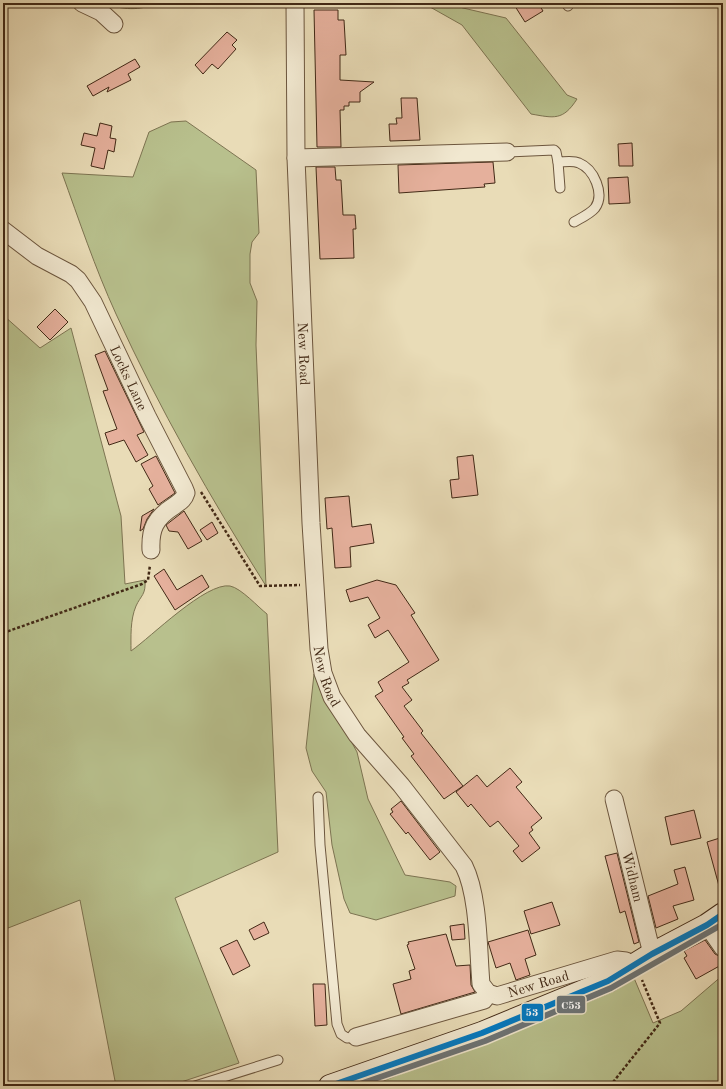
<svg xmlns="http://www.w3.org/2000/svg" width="726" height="1089" viewBox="0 0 726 1089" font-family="'Old Standard TT',serif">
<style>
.green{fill:#b8c08d;stroke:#7d7452}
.building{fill:#e5b09c;stroke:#422916}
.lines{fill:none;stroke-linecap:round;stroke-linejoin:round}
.lane-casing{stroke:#6c563e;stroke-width:11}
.street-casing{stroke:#6c563e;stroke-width:19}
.secondary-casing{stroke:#422916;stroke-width:24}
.path{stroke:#422916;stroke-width:2.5;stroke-dasharray:3 2;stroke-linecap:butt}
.lane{stroke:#f1e8d0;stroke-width:9}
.street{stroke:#f1e8d0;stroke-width:17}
.secondary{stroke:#f1e8d0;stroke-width:22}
.bus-1-casing{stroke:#f1e8d0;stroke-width:9}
.bus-2-casing{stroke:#f1e8d0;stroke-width:9}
.bus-1{stroke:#0279c1;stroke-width:6}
.bus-2{stroke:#6c7476;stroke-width:6}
.labels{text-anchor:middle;stroke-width:3;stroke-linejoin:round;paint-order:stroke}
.street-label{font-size:14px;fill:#422916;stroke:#f1e8d0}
.line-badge{stroke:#f1e8d0;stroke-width:1.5}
.badge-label{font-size:11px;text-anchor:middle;font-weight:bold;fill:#fff}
</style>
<rect width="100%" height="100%" fill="#e9dcb7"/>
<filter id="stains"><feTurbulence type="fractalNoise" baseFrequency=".005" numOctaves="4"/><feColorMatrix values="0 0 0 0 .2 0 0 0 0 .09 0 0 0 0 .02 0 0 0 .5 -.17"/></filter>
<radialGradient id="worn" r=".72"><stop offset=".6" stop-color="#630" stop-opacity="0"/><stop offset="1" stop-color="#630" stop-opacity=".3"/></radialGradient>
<g class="green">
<path d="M 104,3 L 157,3 C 140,11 122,10 104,3 Z"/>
<path d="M 423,3 L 452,3 L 463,8 L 506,18 L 567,95 L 577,99 C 563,121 554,118 531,114 L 462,25 Z"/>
<path d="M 186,121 L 256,170 L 259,233 L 252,242 L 250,254 L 250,283 L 257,301 L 256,345 L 266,586 C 211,499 159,408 116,314 C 95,268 79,220 62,173 L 133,177 L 149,132 L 171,122 Z"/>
<path d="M 3,315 L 40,348 L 71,328 L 121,516 L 125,584 L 145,580 C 146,595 141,595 136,606 C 130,620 131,637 131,651 C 151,637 206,582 230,586 C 241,588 258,607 267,614 L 278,852 L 175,898 L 239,1063 L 169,1086 L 116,1086 L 80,900 L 3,930 Z"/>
<path d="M 314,674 L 357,752 L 368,799 L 405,875 L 450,882 L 456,886 L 455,896 L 376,920 L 350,913 L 344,899 L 332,845 L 326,792 L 312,771 L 306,748 Z"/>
<path d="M 723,975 L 723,1086 L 371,1086 L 634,978 L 653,1023 L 681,1011 Z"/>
</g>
<g class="building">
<path d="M 513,3 L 538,3 L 543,11 L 525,22 Z"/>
<path d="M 314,10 L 338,10 L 338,20 L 344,20 L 346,55 L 340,55 L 340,80 L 374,82 L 360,92 L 360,102 L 349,102 L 349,106 L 344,106 L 344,110 L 340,110 L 341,147 L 317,147 Z"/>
<path d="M 227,32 L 237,40 L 232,45 L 236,49 L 218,69 L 212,64 L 203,74 L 195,65 Z"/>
<path d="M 135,59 L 140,67 L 128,74 L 131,80 L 107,92 L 109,87 L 93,96 L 87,86 Z"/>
<path d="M 401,98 L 417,98 L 420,140 L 390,141 L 389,124 L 397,124 L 396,118 L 402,118 Z"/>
<path d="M 100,123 L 112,126 L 110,138 L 116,139 L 114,152 L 108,150 L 104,169 L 91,166 L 95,148 L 81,145 L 84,133 L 97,136 Z"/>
<path d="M 632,143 L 633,166 L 619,166 L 618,144 Z"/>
<path d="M 493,162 L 495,183 L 484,184 L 485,187 L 399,193 L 398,165 Z"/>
<path d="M 316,167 L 335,167 L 336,180 L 341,180 L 343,215 L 355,215 L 356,229 L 353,229 L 354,258 L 320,259 Z"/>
<path d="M 628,177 L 630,203 L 609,204 L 608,178 Z"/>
<path d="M 55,309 L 68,322 L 50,340 L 37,327 Z"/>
<path d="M 105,351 L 144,432 L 137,435 L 148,455 L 136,462 L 124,440 L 109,445 L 105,433 L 117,429 L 103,391 L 108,390 L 95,355 Z"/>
<path d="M 473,455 L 478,495 L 452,498 L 450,480 L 459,479 L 457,457 Z"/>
<path d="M 156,456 L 175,493 L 158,505 L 149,489 L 153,486 L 141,464 Z"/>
<path d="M 349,496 L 352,527 L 371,524 L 374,543 L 350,547 L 351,567 L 335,568 L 332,528 L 327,529 L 325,498 Z"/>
<path d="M 154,509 L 147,519 L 143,529 L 140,531 L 142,516 Z"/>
<path d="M 184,511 L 202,541 L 188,549 L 178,532 L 169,531 L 166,525 Z"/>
<path d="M 212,522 L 218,533 L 207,540 L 200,530 Z"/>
<path d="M 164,569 L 177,590 L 202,575 L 209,587 L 175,610 L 154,576 Z"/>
<path d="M 377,580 L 396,585 L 415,613 L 411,615 L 439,660 L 407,680 L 409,683 L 402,687 L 412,700 L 404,706 L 423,731 L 421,733 L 463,786 L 444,799 L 411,756 L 414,754 L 402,738 L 404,737 L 375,696 L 383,691 L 378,682 L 409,662 L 388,630 L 375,638 L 368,625 L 380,618 L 368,597 L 350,602 L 346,590 Z"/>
<path d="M 510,768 L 522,782 L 516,787 L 542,818 L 531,827 L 533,830 L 529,833 L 540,848 L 522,862 L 513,851 L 519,846 L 498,821 L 490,827 L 471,804 L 468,807 L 456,792 L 477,775 L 487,787 Z"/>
<path d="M 401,801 L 440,852 L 430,860 L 408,832 L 406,834 L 390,814 L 393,812 L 391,809 Z"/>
<path d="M 694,810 L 701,838 L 671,845 L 665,817 Z"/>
<path d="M 723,837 L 723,885 L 719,886 L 707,842 Z"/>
<path d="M 617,853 L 639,942 L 634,944 L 625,911 L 620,913 L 605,856 Z"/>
<path d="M 685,867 L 694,900 L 673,906 L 678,919 L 656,928 L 648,896 L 678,884 L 674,870 Z"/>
<path d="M 552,902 L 560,925 L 531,934 L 524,911 Z"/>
<path d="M 264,922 L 269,933 L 254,940 L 249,930 Z"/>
<path d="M 464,924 L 465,939 L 452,940 L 450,926 Z"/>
<path d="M 528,930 L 536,955 L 525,959 L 530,975 L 516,980 L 510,963 L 496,968 L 488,942 Z"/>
<path d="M 446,934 L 456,966 L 470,965 L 471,985 L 475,992 L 401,1014 L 393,984 L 411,979 L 409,971 L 415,969 L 407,945 L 409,944 L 408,942 Z"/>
<path d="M 237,940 L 250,966 L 233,975 L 220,948 Z"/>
<path d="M 705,940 L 715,954 L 723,958 L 723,964 L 696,979 L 684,958 L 687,956 L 684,951 Z"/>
<path d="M 313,984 L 325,984 L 327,1025 L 315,1026 Z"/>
</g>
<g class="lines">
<defs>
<g id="lane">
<path d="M 566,3 L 568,6"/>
<path d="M 507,152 L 554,150 L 556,152 L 558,162 C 564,162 573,160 579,163 C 594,169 605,194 595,208 C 590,214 581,218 574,222"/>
<path d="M 558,162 L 560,188"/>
<path d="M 318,797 L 320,845 L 337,1024 L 341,1034 L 347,1038 L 356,1037"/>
<path d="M 195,1086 L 278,1060"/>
</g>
<g id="street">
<path d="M 82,3 L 101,12 L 114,24"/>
<path id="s1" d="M 295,3 L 296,158 L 311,523 L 319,649 L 323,673 L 332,697 L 357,735 L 401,785 L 464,866 C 479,896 478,950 481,984 L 488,993 L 497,996 L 617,960 L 626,961 L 631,967"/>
<path d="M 296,158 L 507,152"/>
<path id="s2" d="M 3,230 L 37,256 L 71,274 L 78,280 L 93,302 L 147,416 L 184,488 L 186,493 C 184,500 179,502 174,506 C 155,518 150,529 151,550"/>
<path id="s3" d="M 614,799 L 652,954"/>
<path d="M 707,925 L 723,948"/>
<path d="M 356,1037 L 484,1000 L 488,993"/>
</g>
<path id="secondary" d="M 330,1086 L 482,1033 L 608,981 L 652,954 L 707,925 L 723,914"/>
</defs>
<use href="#lane" class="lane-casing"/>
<use href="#street" class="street-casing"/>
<use href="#secondary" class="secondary-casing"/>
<g class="path">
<path d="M 201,492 L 260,586 L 300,585"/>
<path d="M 3,633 L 142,584 L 148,580 L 150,565"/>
<path d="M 610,1086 L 660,1023 L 642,980"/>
</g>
<use href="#lane" class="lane"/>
<use href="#street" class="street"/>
<use href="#secondary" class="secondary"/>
<defs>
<path id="bus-1" d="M 330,1086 L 482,1033 L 608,981 L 652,954 L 707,925 L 723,914"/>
<path id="bus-2" d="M 354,1086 L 485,1041 L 611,988 L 723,924"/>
</defs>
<use href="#bus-1" class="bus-1-casing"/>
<use href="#bus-2" class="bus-2-casing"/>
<use href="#bus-1" class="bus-1"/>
<use href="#bus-2" class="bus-2"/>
</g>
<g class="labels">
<g class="street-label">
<text dy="5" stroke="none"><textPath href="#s1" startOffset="351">New Road</textPath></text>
<text dy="5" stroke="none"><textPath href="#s2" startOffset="201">Locks Lane</textPath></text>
<text dy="5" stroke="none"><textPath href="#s1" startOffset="675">New Road</textPath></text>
<text dy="5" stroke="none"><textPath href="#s3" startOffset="80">Widham</textPath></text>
<text dy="5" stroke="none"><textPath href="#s1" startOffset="1095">New Road</textPath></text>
</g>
</g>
<g class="line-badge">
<rect x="556" y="995" width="30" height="19" rx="4" fill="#6c7476"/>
<rect x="521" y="1003" width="23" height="19" rx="4" fill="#0279c1"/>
</g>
<g class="badge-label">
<text x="571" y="1009">C53</text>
<text x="532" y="1016">53</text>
</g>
<rect width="726" height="1089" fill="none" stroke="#e9dcb7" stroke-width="16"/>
<rect x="4" y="4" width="718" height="1081" fill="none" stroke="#422916" stroke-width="2"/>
<rect x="8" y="8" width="710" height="1073" fill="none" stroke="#422916"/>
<rect width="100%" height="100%" filter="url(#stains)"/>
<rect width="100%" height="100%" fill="url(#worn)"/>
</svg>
